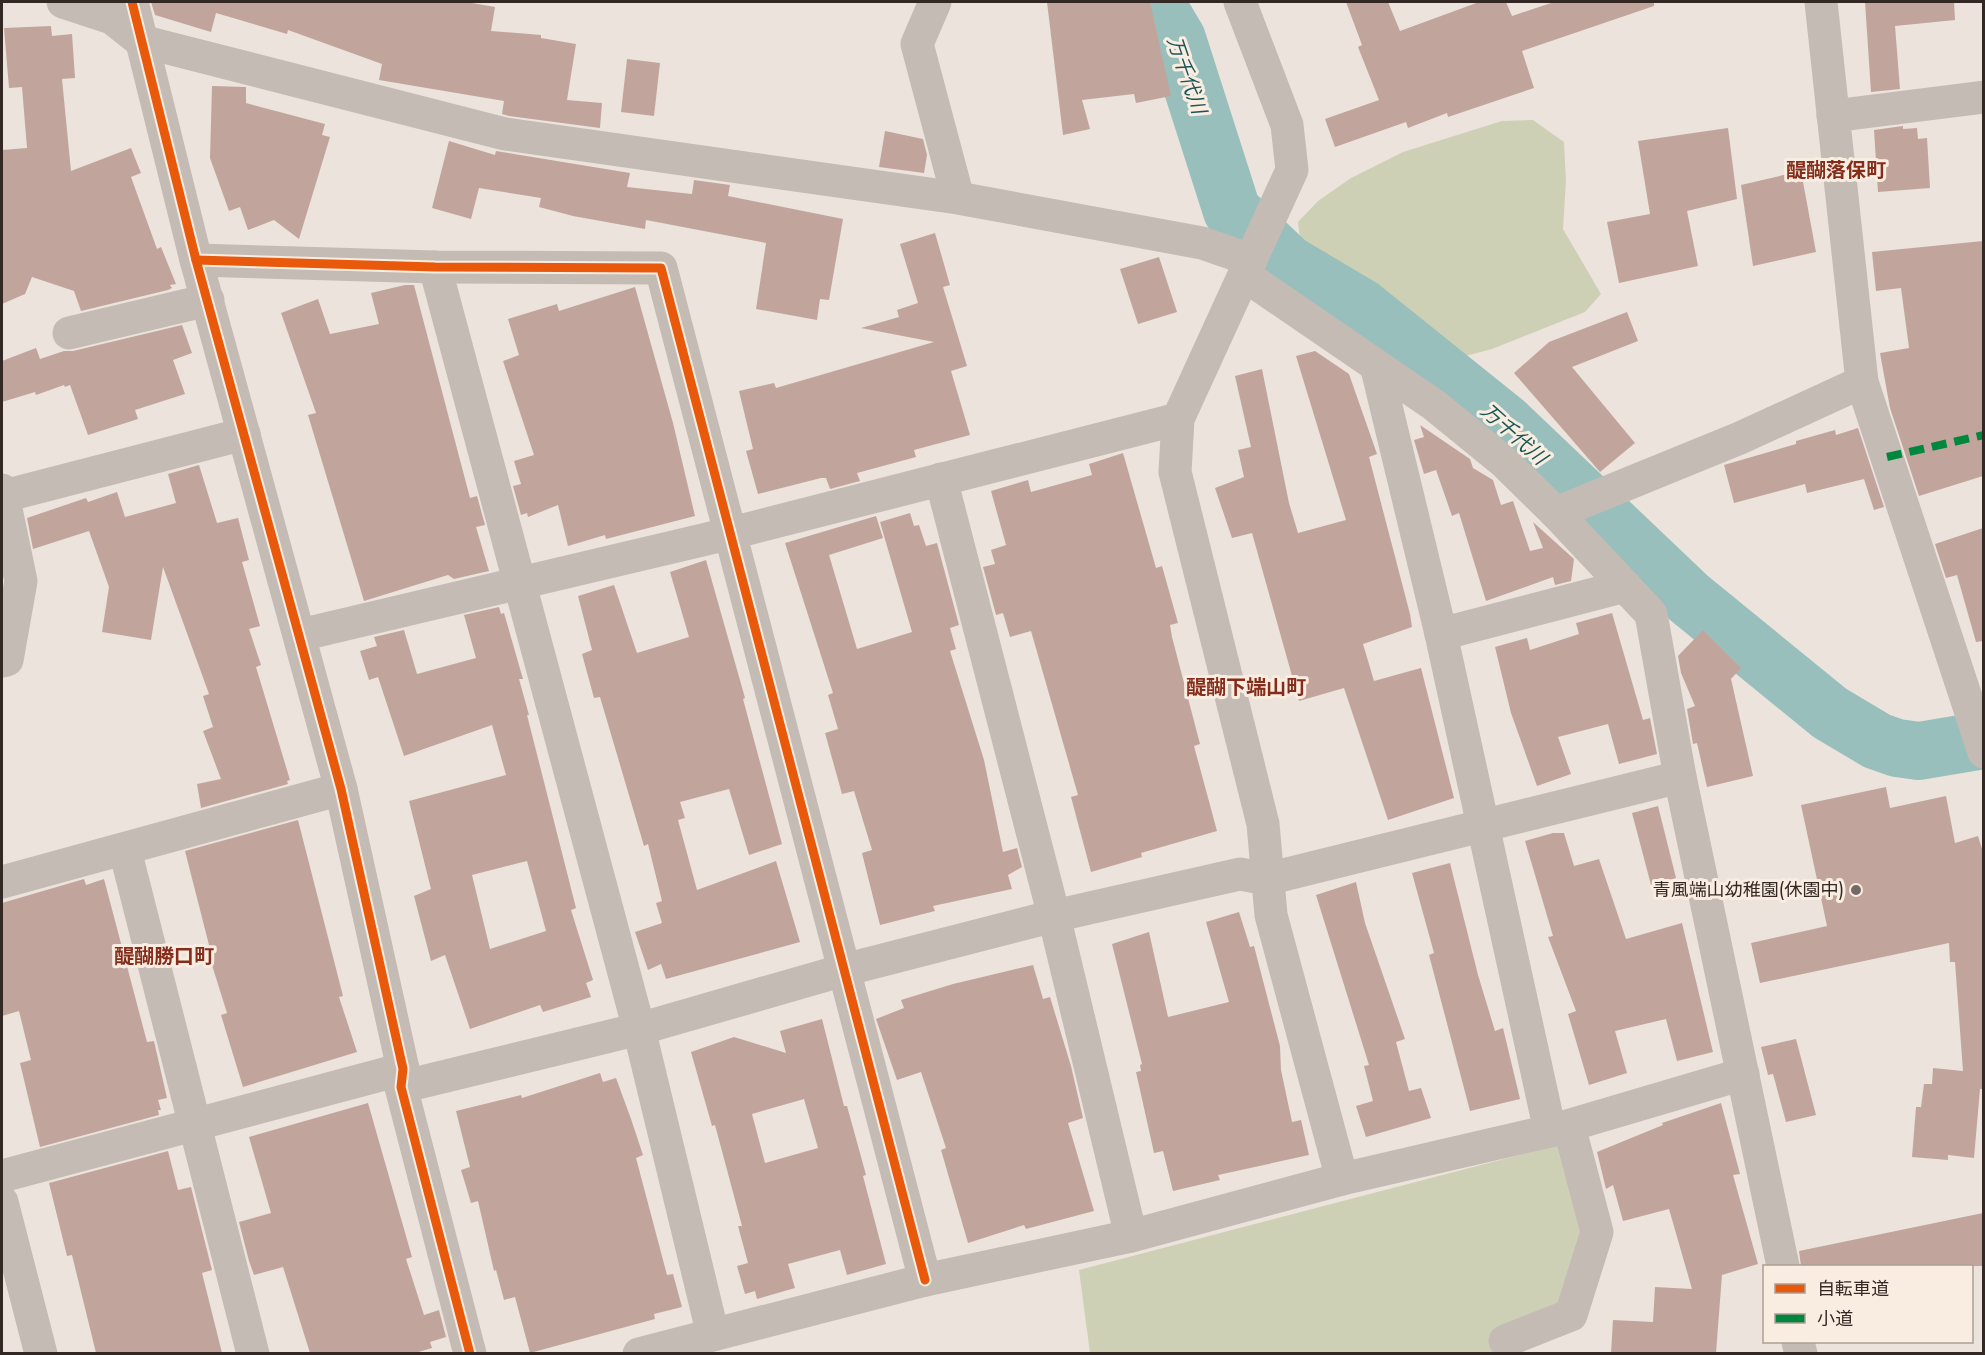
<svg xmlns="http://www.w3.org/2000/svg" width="1985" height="1355" viewBox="0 0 1985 1355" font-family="Jost,'Noto Sans JP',sans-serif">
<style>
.green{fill:#ced0b5}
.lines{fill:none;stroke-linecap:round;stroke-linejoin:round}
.river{stroke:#98bfbc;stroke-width:58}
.building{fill:#c1a59d;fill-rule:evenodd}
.minor{stroke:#c4bbb5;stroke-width:33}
.quiet{stroke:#00873e;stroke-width:8;stroke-dasharray:15 8;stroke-linecap:butt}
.cycleway-casing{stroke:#f9ede2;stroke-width:13}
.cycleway{stroke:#e8590c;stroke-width:9}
.poi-dot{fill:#746964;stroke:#f9ede2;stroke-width:2}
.labels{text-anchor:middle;stroke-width:6;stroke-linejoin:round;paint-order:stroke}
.poi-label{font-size:18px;fill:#342824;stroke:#f9ede2;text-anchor:end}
.water-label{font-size:20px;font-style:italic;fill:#195656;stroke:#f9ede2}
.neighbourhood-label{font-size:20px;font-weight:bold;fill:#862c1a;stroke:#f9ede2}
</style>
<rect width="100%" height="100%" fill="#ece3dc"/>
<g class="green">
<path d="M 1533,120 L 1564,142 L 1566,181 L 1563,229 L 1601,294 L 1585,312 L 1492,349 L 1454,359 L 1421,343 L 1375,303 L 1329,280 L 1301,247 L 1298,222 L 1318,201 L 1351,178 L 1403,152 L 1502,121 Z"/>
<path d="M 1561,1144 L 1585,1239 L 1559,1307 L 1498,1353 L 1090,1353 L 1079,1270 Z"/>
</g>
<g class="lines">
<path class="river" d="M 1155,2 L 1177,39 L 1232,211 L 1288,264 L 1362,308 L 1504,422 L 1689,598 L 1830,713 L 1877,741 L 1897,748 L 1919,751 L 1984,740"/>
</g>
<g class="building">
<path d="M 151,2 L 466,2 L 495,7 L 491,31 L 541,35 L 541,38 L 576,44 L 567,100 L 602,103 L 600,128 L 509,116 L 502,114 L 504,101 L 379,80 L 382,64 L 288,30 L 287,34 L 216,13 L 211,32 L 155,15 Z"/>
<path d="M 1047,2 L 1150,2 L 1171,96 L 1136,103 L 1134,94 L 1082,100 L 1090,129 L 1063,135 Z"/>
<path d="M 1346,2 L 1388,2 L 1400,31 L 1479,2 L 1506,2 L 1512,16 L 1554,2 L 1654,2 L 1654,6 L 1522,51 L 1534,88 L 1448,117 L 1447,113 L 1408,128 L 1406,122 L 1335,147 L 1325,119 L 1379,100 L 1358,47 L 1362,45 Z"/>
<path d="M 1865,2 L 1954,2 L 1955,20 L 1895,26 L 1900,89 L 1871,92 Z"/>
<path d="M 51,26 L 52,36 L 72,34 L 75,78 L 62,79 L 71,171 L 131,148 L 141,173 L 131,177 L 157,249 L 161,247 L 176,284 L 170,285 L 172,288 L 168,290 L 81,311 L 74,291 L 32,277 L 25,294 L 2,304 L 2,150 L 27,148 L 22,87 L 9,88 L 4,28 Z"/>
<path d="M 627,59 L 660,63 L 654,116 L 621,112 Z"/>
<path d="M 212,86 L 246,87 L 246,103 L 325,124 L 322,135 L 330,137 L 299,239 L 274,220 L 248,230 L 240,207 L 229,211 L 210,158 Z"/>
<path d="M 1903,126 L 1903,129 L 1917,128 L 1918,139 L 1927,138 L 1930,188 L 1878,192 L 1874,130 Z"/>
<path d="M 1728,128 L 1737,199 L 1687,211 L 1698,266 L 1619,283 L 1607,222 L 1650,214 L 1638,141 Z"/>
<path d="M 885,131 L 923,139 L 927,155 L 924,173 L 879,167 Z"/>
<path d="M 449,141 L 495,155 L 496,151 L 630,173 L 627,187 L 692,194 L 694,180 L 730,185 L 728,196 L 843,219 L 829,300 L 820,299 L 817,320 L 756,309 L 766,243 L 646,220 L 645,229 L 573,216 L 539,207 L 541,198 L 479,188 L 471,219 L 432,208 Z"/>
<path d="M 1801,171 L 1816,252 L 1753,266 L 1741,185 Z"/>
<path d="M 935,233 L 950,285 L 943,287 L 967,366 L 951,371 L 970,435 L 914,450 L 916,457 L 857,473 L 860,481 L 830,489 L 826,478 L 821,478 L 758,494 L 746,451 L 753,449 L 739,391 L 774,383 L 776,388 L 934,342 L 861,328 L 899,317 L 897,310 L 918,303 L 900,244 Z"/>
<path d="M 1983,241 L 1983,476 L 1919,496 L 1890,408 L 1880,353 L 1909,348 L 1901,288 L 1876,291 L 1872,252 Z"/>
<path d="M 1159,257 L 1177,312 L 1138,324 L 1120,269 Z"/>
<path d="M 405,285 L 414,285 L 470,498 L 477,496 L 485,525 L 476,527 L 489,571 L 454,579 L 448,575 L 364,601 L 308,415 L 316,413 L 281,313 L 318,299 L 330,334 L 379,324 L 371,293 Z"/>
<path d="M 635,287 L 673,423 L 695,516 L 606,539 L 605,535 L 568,546 L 558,505 L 528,517 L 527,513 L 521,515 L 513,486 L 521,484 L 514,461 L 534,455 L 503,361 L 519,355 L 508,319 L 557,304 L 559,311 Z"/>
<path d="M 1627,312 L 1638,341 L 1572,367 L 1635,443 L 1600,472 L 1514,373 L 1549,342 Z"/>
<path d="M 182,325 L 192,353 L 173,360 L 185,394 L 135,410 L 138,419 L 88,435 L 70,385 L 65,387 L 64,385 L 36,395 L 35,392 L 2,402 L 2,361 L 36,348 L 40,359 L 64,351 L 73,351 Z"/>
<path d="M 1315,351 L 1349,374 L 1377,454 L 1369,457 L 1410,614 L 1412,627 L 1363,644 L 1374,681 L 1421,668 L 1454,798 L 1388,820 L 1344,688 L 1299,701 L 1252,533 L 1232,538 L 1215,488 L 1244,477 L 1238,450 L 1251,447 L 1235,376 L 1262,369 L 1289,503 L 1298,533 L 1346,520 L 1296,356 Z"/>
<path d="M 1420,425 L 1470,459 L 1473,468 L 1493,480 L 1501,505 L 1513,501 L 1530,551 L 1543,548 L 1533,522 L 1574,559 L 1571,581 L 1555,585 L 1553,577 L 1486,601 L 1459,513 L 1452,516 L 1436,470 L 1424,474 L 1414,440 L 1424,437 Z"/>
<path d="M 1858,428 L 1884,507 L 1874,510 L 1864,479 L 1807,493 L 1805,484 L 1734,503 L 1724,465 L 1796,444 L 1796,441 L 1835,430 L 1836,435 Z"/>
<path d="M 1123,453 L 1156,568 L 1162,566 L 1178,623 L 1170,625 L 1172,637 L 1200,744 L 1194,746 L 1217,831 L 1141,853 L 1142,857 L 1091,872 L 1071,797 L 1078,795 L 1031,631 L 1010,637 L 1003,613 L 996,615 L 983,567 L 995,564 L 991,550 L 1006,545 L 991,491 L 1028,480 L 1031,492 L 1092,475 L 1089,464 Z"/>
<path d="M 199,465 L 217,523 L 238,518 L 249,560 L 242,562 L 260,626 L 249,629 L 261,665 L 256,667 L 290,780 L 287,781 L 288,784 L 201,808 L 197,784 L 221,779 L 203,731 L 213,727 L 203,696 L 209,694 L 163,567 L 151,640 L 102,632 L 109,587 L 89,531 L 33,549 L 27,518 L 86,498 L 88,502 L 117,492 L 125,517 L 176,503 L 168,474 Z"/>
<path d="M 910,513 L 914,526 L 919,525 L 926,546 L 937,543 L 959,625 L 950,628 L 956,649 L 950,651 L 984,760 L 1003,852 L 1017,848 L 1022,867 L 1008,875 L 1012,889 L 933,906 L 935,911 L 880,925 L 862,853 L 872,850 L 854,791 L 842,794 L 825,733 L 838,729 L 828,695 L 833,693 L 785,543 L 876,516 L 883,538 L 829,555 L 857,649 L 912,632 L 880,522 Z"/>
<path d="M 1983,528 L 1983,641 L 1976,642 L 1957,575 L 1946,578 L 1935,544 Z"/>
<path d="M 706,560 L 745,698 L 743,699 L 782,844 L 749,855 L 729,789 L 680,802 L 685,818 L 678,820 L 697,890 L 776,861 L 800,942 L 666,979 L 661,964 L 648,970 L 635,932 L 662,923 L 656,903 L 662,901 L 648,844 L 644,846 L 600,697 L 594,698 L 582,654 L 592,650 L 578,596 L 614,585 L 637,653 L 689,637 L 670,572 Z"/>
<path d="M 499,607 L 501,614 L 504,613 L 523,679 L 519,679 L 529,715 L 527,715 L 576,908 L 571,910 L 593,980 L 586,983 L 591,997 L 543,1012 L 540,1005 L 470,1029 L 445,955 L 431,961 L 414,896 L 431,889 L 409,801 L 506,775 L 492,725 L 404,756 L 378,677 L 369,680 L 360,651 L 377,646 L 374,637 L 404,630 L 417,674 L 476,658 L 464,615 ZM 527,861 L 546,931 L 490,949 L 472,875 Z"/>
<path d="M 1612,613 L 1643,720 L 1650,718 L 1657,754 L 1619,764 L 1608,724 L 1558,737 L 1571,774 L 1537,786 L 1511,713 L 1495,647 L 1527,638 L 1530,650 L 1579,634 L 1576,623 Z"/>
<path d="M 1703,630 L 1741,668 L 1731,679 L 1753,776 L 1707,787 L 1697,743 L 1693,744 L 1687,709 L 1695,706 L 1681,673 L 1678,656 Z"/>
<path d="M 1886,787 L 1890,808 L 1946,796 L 1955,843 L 1978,836 L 1983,852 L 1983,1089 L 1980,1089 L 1974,1158 L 1948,1155 L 1948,1160 L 1912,1157 L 1916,1107 L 1921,1107 L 1924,1084 L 1932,1084 L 1933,1068 L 1963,1071 L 1955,962 L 1950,962 L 1949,943 L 1760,983 L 1751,943 L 1827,926 L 1801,805 Z"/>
<path d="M 1658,806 L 1676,878 L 1651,885 L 1632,813 Z"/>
<path d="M 298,820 L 343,996 L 339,997 L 357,1052 L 243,1087 L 221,1015 L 227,1013 L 206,946 L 209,945 L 185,851 Z"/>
<path d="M 1553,833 L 1564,833 L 1574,866 L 1599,859 L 1626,939 L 1682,923 L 1713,1052 L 1677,1061 L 1666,1019 L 1615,1031 L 1627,1073 L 1589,1085 L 1568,1014 L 1576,1011 L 1548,937 L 1553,936 L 1525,841 Z"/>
<path d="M 1450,863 L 1478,975 L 1495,1031 L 1503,1028 L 1520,1099 L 1470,1111 L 1429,955 L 1434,953 L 1412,873 Z"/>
<path d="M 84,879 L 86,885 L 104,879 L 147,1042 L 154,1041 L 167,1098 L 158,1100 L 161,1110 L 158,1110 L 159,1115 L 40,1147 L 20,1063 L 31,1060 L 19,1011 L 2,1016 L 2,903 Z"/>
<path d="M 1356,882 L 1365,923 L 1405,1039 L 1396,1042 L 1409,1091 L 1421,1088 L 1431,1118 L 1366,1137 L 1356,1106 L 1373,1101 L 1364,1066 L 1369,1065 L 1316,895 Z"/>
<path d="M 1239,912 L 1250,947 L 1254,946 L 1280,1046 L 1281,1070 L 1292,1122 L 1301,1120 L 1309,1155 L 1218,1175 L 1220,1180 L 1173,1191 L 1163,1151 L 1154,1153 L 1136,1072 L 1141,1071 L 1140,1065 L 1142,1064 L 1112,944 L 1149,932 L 1168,1017 L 1229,1002 L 1206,922 Z"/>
<path d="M 1033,965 L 1043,999 L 1050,997 L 1071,1066 L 1083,1118 L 1068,1123 L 1094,1211 L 1026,1229 L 1024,1225 L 968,1243 L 941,1150 L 946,1148 L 921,1072 L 897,1080 L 876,1019 L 904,1008 L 901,1000 L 953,984 Z"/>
<path d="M 822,1019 L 844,1106 L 847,1106 L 860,1153 L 866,1175 L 863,1176 L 886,1264 L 847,1275 L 840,1250 L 788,1264 L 795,1288 L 757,1299 L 755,1291 L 745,1294 L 737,1266 L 748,1263 L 738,1226 L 742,1226 L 715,1125 L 712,1126 L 691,1052 L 734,1037 L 786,1053 L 780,1031 ZM 804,1099 L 818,1148 L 765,1163 L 752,1114 Z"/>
<path d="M 1796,1039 L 1816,1115 L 1786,1122 L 1773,1074 L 1768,1075 L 1761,1047 Z"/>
<path d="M 600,1073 L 603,1082 L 616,1078 L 631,1119 L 643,1155 L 636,1158 L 667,1275 L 673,1274 L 682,1307 L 654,1314 L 655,1319 L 530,1353 L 515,1297 L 504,1300 L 496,1270 L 494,1271 L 478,1201 L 471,1203 L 465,1183 L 461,1170 L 470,1167 L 456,1111 L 521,1095 L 522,1098 Z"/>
<path d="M 368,1103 L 412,1257 L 406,1259 L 424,1315 L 439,1310 L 446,1337 L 430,1342 L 432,1348 L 415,1353 L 310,1353 L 283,1267 L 254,1275 L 249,1261 L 239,1222 L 271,1213 L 249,1137 Z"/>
<path d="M 1721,1103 L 1740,1174 L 1733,1175 L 1758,1264 L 1722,1275 L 1716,1353 L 1611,1353 L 1613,1320 L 1653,1322 L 1655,1287 L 1692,1289 L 1669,1209 L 1623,1221 L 1613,1185 L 1606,1189 L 1597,1152 L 1663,1125 L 1662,1123 Z"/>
<path d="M 168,1151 L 178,1190 L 191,1187 L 212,1270 L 202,1273 L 222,1353 L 96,1353 L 72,1255 L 67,1256 L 49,1183 Z"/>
<path d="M 1983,1213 L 1983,1266 L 1801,1266 L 1799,1251 Z"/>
</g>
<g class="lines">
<g class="minor">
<path d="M 63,2 L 112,18 L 141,41 L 505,134 L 958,198 L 1202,243 L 1251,260"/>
<path d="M 132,2 L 196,260 L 341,789 L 403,1069 L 401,1087 L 470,1354"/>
<path d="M 935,2 L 917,44 L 958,198"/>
<path d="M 1240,2 L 1287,125 L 1292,170 L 1178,419 L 1175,472 L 1263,824 L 1271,915 L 1342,1179"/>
<path d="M 1821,2 L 1862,382 L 1984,752"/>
<path d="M 1833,116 L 1984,97"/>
<path d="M 196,260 L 435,267 L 661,268 L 925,1280"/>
<path d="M 435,267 L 639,1029 L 713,1335"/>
<path d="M 1244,275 L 1434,405 L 1504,462 L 1556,513 L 1651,614 L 1680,777 L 1783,1266"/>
<path d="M 69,333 L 208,300"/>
<path d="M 1377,369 L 1441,634 L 1550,1131"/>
<path d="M 941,479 L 1054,916 L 1131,1236"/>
<path d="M 2,490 L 21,581 L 7,660 L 2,661"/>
<path d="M 4,496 L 244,434"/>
<path d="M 1556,513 L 1740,438 L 1862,382"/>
<path d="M 1441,634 L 1625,586"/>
<path d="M 300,635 L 732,533 L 1178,419"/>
<path d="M 125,850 L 253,1354"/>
<path d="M 2,882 L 341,789"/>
<path d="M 401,1087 L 639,1029 L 844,970 L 1054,916 L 1240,874 L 1267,879 L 1680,777"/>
<path d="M 2,1176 L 403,1069"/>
<path d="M 2,1202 L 41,1354"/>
<path d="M 1505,1341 L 1571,1315 L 1597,1232 L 1569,1126"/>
<path d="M 1798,1342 L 1801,1354"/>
<path d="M 639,1354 L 925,1280 L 1131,1236 L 1342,1179 L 1550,1131 L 1743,1074"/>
</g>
<path class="quiet" d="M 1887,457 L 1984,435"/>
<defs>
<g id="cycleway">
<path d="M 132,2 L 196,260 L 341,789 L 403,1069 L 401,1087 L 470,1354"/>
<path d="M 196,260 L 435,267 L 661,268 L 925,1280"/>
</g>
</defs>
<use href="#cycleway" class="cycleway-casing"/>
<use href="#cycleway" class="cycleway"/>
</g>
<circle class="poi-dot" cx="1856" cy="890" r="6"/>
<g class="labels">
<g class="poi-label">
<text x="1844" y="896">青風端山幼稚園(休園中)</text>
</g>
<g class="water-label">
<text transform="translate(1187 75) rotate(71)" y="7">万千代川</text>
<text transform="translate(1514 434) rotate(42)" y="7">万千代川</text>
</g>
<g class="neighbourhood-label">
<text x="1836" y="177">醍醐落保町</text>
<text x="1246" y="694">醍醐下端山町</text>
<text x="164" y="963">醍醐勝口町</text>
</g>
</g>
<rect width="1985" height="1355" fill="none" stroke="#342824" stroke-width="6"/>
<rect x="1763" y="1265" width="210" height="78" fill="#f9ede2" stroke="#aa9e96" stroke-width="1.5"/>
<rect x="1775" y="1284" width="30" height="9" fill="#e8590c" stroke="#aa9e96" stroke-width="1.5"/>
<text x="1817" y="1295" font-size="18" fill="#342824">自転車道</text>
<rect x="1775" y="1314" width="30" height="9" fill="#00873e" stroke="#aa9e96" stroke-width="1.5"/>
<text x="1817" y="1325" font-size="18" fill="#342824">小道</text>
</svg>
